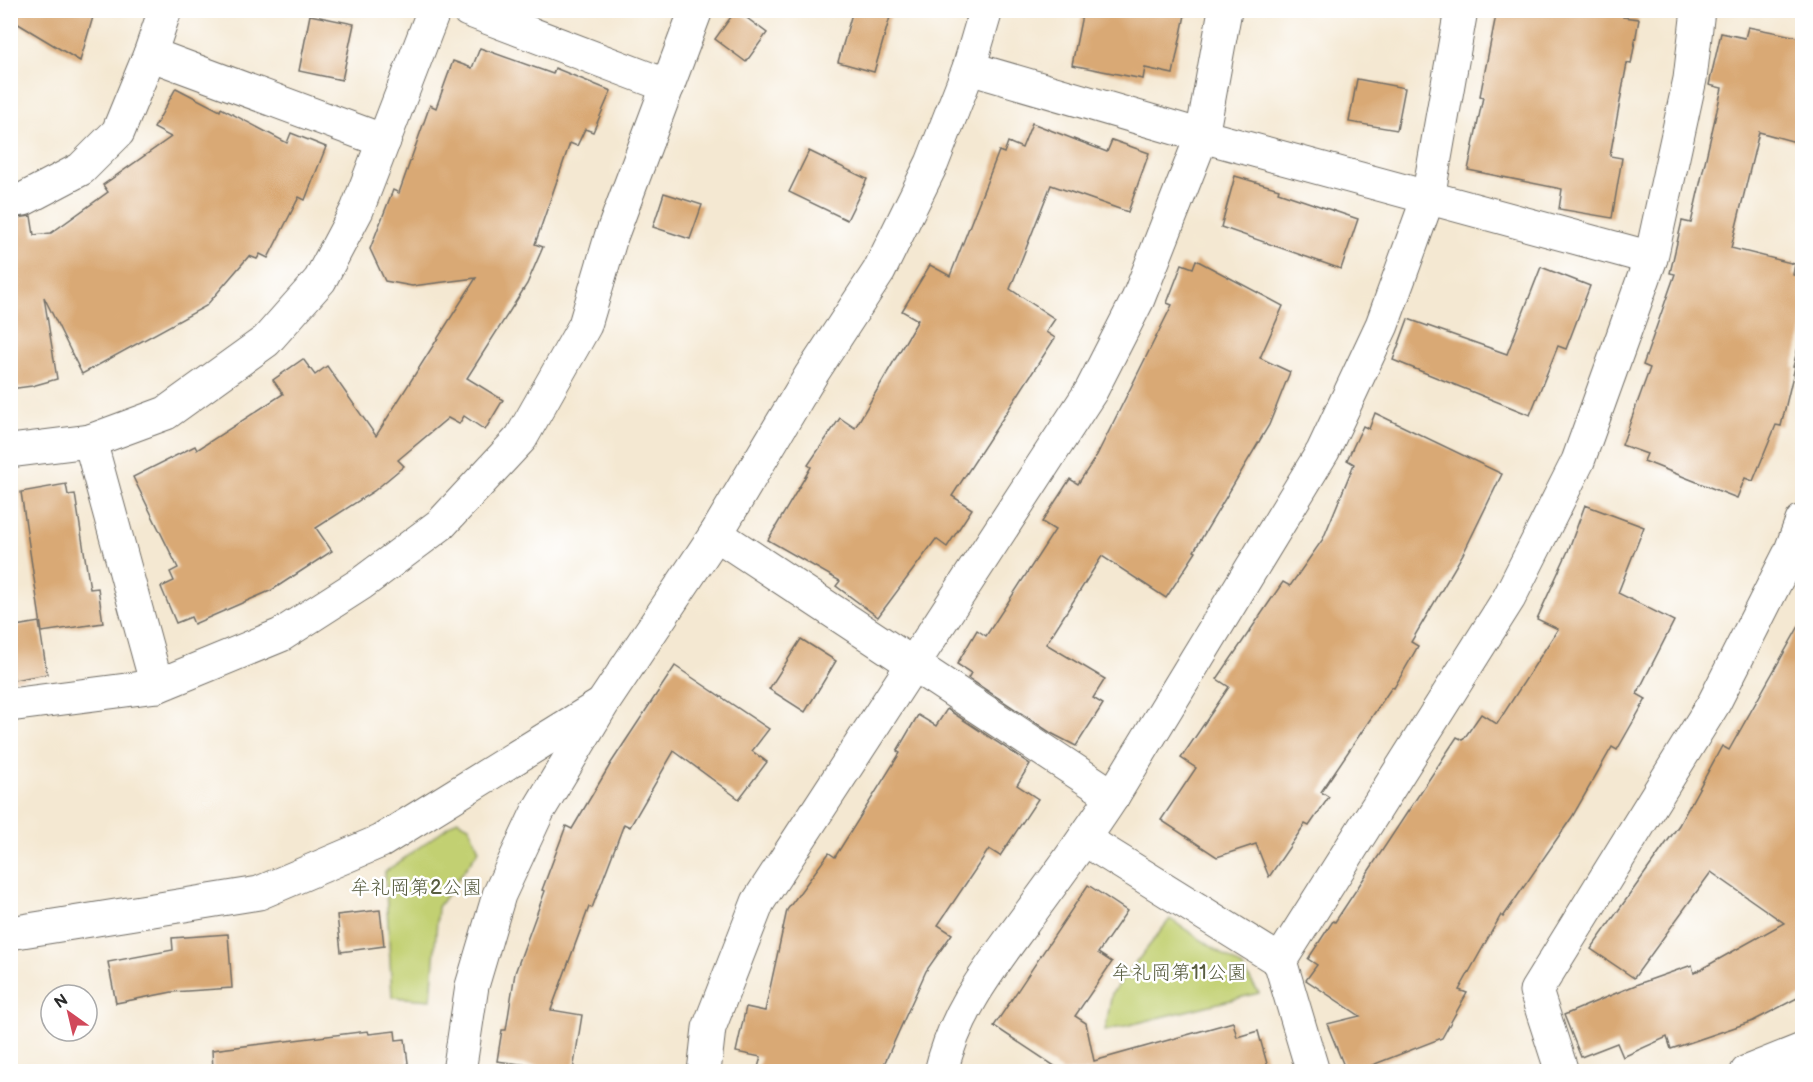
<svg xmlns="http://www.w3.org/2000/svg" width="1813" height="1082" viewBox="0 0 1813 1082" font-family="'Balsamiq Sans','Klee One',sans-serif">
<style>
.green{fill:#c2d072;stroke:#767e4e;stroke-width:1.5}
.building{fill:#d9a974}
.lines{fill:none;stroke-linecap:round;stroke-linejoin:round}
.minor-casing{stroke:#716d65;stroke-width:35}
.minor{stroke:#fff;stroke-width:33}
.labels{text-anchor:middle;stroke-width:5;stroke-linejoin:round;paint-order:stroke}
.park-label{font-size:20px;fill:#585d40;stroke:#fff}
</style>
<rect width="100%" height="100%" fill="#fff"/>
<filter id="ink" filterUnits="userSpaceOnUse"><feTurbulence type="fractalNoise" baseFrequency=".0167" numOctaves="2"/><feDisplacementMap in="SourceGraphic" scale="12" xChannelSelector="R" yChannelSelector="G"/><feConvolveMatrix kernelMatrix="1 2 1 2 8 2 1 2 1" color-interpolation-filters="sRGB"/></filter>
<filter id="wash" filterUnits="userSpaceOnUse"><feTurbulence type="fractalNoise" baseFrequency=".008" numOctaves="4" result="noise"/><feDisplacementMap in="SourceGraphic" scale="24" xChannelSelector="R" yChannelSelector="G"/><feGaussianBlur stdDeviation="1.35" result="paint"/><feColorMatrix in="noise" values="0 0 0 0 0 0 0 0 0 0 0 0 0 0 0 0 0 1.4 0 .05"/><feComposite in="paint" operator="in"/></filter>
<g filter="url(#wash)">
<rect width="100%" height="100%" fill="#f4e8d2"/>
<g class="green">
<path d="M 457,820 L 469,826 L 479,850 L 438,907 L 431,1000 L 392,997 L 385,872 Z"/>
<path d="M 1170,919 L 1242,967 L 1259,993 L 1105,1031 L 1112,993 Z"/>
</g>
<g id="blocks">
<g class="building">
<path d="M 10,10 L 95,10 L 80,61 L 10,19 Z"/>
<path d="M 736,10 L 767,33 L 746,62 L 715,39 Z"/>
<path d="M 853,10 L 892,10 L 874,72 L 838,62 Z"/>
<path d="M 1083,10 L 1186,10 L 1173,74 L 1145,68 L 1143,79 L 1072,65 Z"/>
<path d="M 1497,10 L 1624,10 L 1623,17 L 1639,19 L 1631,64 L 1627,63 L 1610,156 L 1622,158 L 1612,218 L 1559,209 L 1562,189 L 1468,170 L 1483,97 L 1480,96 Z"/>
<path d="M 310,15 L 354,24 L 342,80 L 299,71 Z"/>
<path d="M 1748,27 L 1803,38 L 1803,144 L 1759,132 L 1731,248 L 1795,264 L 1793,275 L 1803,277 L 1803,327 L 1793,367 L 1795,367 L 1781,426 L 1776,425 L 1753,481 L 1745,478 L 1737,498 L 1644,461 L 1647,454 L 1622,445 L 1650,368 L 1643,365 L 1675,274 L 1670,273 L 1682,221 L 1691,223 L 1722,88 L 1709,85 L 1721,33 L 1745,38 Z"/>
<path d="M 480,48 L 553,74 L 555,68 L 611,91 L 593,132 L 585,129 L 577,146 L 570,143 L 535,244 L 543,247 L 527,284 L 467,378 L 503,400 L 485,430 L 464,416 L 459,424 L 448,418 L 398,460 L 404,466 L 374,491 L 316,528 L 332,551 L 272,590 L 194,624 L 191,617 L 176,623 L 161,587 L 174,581 L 170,572 L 178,568 L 133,477 L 195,446 L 197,450 L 283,394 L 273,380 L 303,359 L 315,375 L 327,366 L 376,436 L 476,278 L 412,286 L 385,281 L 370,249 L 393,190 L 399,193 L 430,105 L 436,108 L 453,61 L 472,68 Z"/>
<path d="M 1357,79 L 1405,88 L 1397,130 L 1349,122 Z"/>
<path d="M 176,88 L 220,111 L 221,108 L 287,143 L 291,133 L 326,147 L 305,200 L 299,197 L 268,258 L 260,254 L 257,259 L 249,256 L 206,306 L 82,374 L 44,297 L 57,379 L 32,386 L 10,389 L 10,219 L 31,216 L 34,235 L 51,233 L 108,192 L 103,185 L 171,137 L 154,128 Z"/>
<path d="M 1032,123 L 1107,152 L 1112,140 L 1149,153 L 1128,212 L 1051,185 L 1010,289 L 1055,319 L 1046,332 L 1055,338 L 952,496 L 972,509 L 947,547 L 936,539 L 878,617 L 836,586 L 840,581 L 768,540 L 811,467 L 808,465 L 840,418 L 855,428 L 918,320 L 902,311 L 930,265 L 950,276 L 999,151 L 1004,153 L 1008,142 L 1022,148 Z"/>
<path d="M 809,151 L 867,179 L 847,220 L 789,192 Z"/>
<path d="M 1235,176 L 1279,189 L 1278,192 L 1358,219 L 1341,269 L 1221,227 Z"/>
<path d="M 664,193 L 702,205 L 690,239 L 653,227 Z"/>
<path d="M 1196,260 L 1283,306 L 1260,358 L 1290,372 L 1269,425 L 1194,551 L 1196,552 L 1166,598 L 1102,556 L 1046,644 L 1105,679 L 1093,698 L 1103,704 L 1076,746 L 1051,733 L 968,678 L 971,673 L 957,664 L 977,630 L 986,636 L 1055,530 L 1042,522 L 1070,479 L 1078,484 L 1097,455 L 1172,305 L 1167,303 L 1182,264 L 1193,268 Z"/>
<path d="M 1541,267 L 1590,286 L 1566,349 L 1558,346 L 1530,415 L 1393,360 L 1408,319 L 1507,354 Z"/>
<path d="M 1375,413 L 1502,474 L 1463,554 L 1411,642 L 1418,646 L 1394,688 L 1392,687 L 1321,792 L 1329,797 L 1309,826 L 1305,824 L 1269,877 L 1256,844 L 1217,857 L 1161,820 L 1196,768 L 1181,758 L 1229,687 L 1217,679 L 1283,582 L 1290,586 L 1323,539 L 1354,464 L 1347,460 L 1363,426 L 1369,429 Z"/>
<path d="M 66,484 L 68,495 L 75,494 L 90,589 L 98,588 L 103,623 L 42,632 L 21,492 Z"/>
<path d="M 1585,505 L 1644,527 L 1618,593 L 1674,621 L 1637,694 L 1646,699 L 1617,750 L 1612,747 L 1572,817 L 1503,917 L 1501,915 L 1459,990 L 1467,993 L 1442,1038 L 1357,1071 L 1346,1071 L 1327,1024 L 1360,1016 L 1306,980 L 1317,965 L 1308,959 L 1333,921 L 1335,922 L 1457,737 L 1463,740 L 1481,714 L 1497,724 L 1558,629 L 1537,619 L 1568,551 Z"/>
<path d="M 1803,619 L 1803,995 L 1753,1021 L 1671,1049 L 1667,1037 L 1623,1057 L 1617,1043 L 1581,1057 L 1564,1015 L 1638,984 L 1692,965 L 1694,973 L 1784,923 L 1711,872 L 1634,978 L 1591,949 L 1679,825 L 1722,746 L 1729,750 Z"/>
<path d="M 39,622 L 47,674 L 14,680 L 10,659 L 10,627 Z"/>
<path d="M 801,639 L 836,661 L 805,712 L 769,689 Z"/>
<path d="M 675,666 L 769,729 L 752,751 L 767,762 L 739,799 L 674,751 L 630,827 L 624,824 L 592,908 L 589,907 L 551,1010 L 582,1015 L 573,1071 L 497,1061 L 502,1030 L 506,1030 L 515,973 L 545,891 L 542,890 L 566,826 L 572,829 L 611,763 Z"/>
<path d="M 947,709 L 1030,764 L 1017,785 L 1038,799 L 1000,856 L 989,849 L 938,925 L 952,934 L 926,971 L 881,1071 L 757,1071 L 761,1057 L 736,1052 L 746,1007 L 765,1011 L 787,910 L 829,853 L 835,857 L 900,753 L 897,751 L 918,715 L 936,726 Z"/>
<path d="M 1088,885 L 1127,911 L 1098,953 L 1112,962 L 1075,1016 L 1086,1023 L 1094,1061 L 1233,1022 L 1237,1037 L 1258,1031 L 1269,1071 L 1062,1071 L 994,1026 Z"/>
<path d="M 380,910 L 384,946 L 341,952 L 337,915 Z"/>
<path d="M 228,934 L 232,988 L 172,992 L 116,1003 L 108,962 L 173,950 L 172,938 Z"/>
<path d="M 368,1031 L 369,1034 L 395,1031 L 396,1040 L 405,1039 L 409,1071 L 213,1071 L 212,1050 Z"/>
</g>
</g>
</g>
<g filter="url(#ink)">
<use href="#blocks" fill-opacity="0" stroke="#716d65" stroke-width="1.5"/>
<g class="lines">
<defs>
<g id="minor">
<path d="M 468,10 L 668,86"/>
<path d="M 150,54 L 384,141"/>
<path d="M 969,68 L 1202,136 L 1651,258"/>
<path d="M 10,201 L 24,199 L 81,169 L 118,132 L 150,54 L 165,10"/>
<path d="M 90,441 L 157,686"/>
<path d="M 10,451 L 90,441 L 166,413 L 266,341 L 320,280 L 357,210 L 434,10"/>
<path d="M 716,534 L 1113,796"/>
<path d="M 10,705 L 157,686 L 281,635 L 362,583 L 441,524 L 521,438 L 585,325 L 611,237 L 696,10"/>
<path d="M 1084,839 L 1280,961"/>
<path d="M 10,933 L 259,893 L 381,841 L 599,706"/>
<path d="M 459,1072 L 472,986 L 499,895 L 538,811 L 603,703 L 716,534 L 811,375 L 879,271 L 932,163 L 969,68 L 986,10"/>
<path d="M 704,1072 L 709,1028 L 758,902 L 1091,391 L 1138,299 L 1202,136 L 1225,10"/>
<path d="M 941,1072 C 956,1009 991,967 1028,916 C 1057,877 1086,837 1113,796 L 1323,451 L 1382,325 L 1428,198 L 1461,10"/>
<path d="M 1313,1072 L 1280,961 L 1509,598 L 1578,461 L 1651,258 L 1690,79 L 1698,10"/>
<path d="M 1562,1072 L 1536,991 L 1714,703 L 1790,553 L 1802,521"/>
<path d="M 1747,1072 L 1802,1050"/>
</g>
</defs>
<use href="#minor" class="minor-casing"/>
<use href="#minor" class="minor"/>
</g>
</g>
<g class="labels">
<g class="park-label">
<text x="416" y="894">牟礼岡第2公園</text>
<text x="1179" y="979">牟礼岡第11公園</text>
</g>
</g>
<rect width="1813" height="1082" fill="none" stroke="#fff" stroke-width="36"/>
<g transform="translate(69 1013) rotate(326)"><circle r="28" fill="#ffffff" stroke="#aaaaaa" stroke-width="1.5"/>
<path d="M0-4.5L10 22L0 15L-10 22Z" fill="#d1495b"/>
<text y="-9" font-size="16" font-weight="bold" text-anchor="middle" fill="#2b2b2b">N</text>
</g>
</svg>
